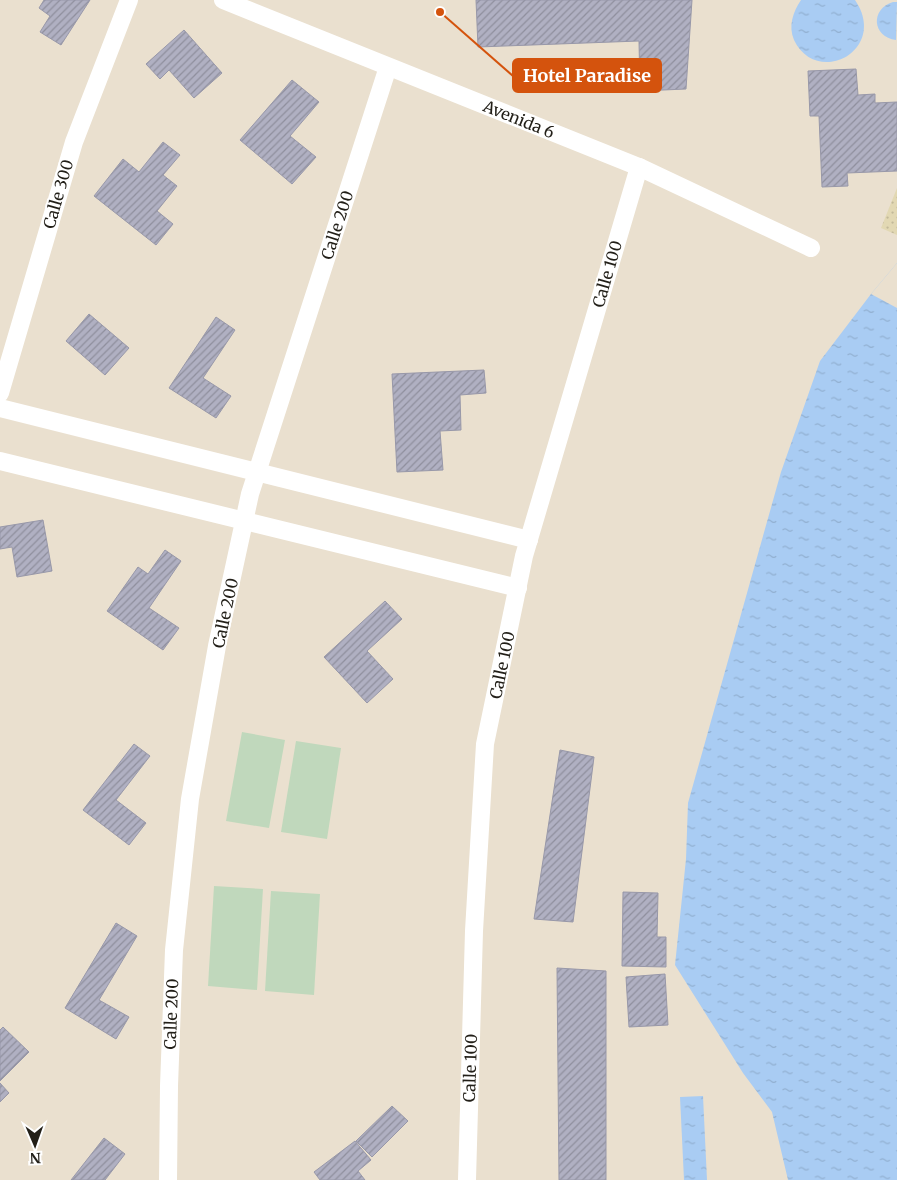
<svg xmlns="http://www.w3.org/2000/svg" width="897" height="1180" viewBox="0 0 897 1180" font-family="Merriweather,serif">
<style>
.sand{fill:url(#sand-dots)}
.pitch{fill:#c0d8bc}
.water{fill:url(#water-ripples)}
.pier{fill:#eae0cf}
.building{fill:url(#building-hatch);stroke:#9898a9}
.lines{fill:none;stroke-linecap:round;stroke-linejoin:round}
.minor{stroke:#fff;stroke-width:18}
.labels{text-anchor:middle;stroke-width:4;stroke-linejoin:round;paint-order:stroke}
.street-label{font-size:16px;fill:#221f18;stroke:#fff}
.leader{fill:none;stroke:#d4530d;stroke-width:2}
.callout-dot{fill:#d4530d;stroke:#fff;stroke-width:2}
.callout{fill:#d4530d;stroke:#d4530d;stroke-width:2}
.callout-label{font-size:18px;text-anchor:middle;font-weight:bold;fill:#fff}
</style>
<defs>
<pattern id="sand-dots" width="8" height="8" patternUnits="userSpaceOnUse" patternTransform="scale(1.25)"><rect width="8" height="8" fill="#e2d8b3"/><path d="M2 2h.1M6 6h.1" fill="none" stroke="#c2b999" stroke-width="1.8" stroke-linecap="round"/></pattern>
<pattern id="water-ripples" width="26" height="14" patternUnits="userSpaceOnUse" patternTransform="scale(1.25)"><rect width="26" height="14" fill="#a9ccf3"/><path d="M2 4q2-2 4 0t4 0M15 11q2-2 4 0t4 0" fill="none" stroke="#91afd0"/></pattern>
<pattern id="building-hatch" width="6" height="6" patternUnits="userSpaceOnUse" patternTransform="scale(1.25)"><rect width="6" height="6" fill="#b0b0c2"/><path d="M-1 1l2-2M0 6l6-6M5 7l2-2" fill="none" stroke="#8f8f9d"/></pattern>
</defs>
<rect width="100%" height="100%" fill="#eae0cf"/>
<path class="sand" d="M 897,188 L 897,235 L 881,228 Z"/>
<g class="pitch">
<path d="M 242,732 L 285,740 L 269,828 L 226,821 Z"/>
<path d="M 296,741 L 341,748 L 327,839 L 281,832 Z"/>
<path d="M 214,886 L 263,889 L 257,990 L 208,986 Z"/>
<path d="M 271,891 L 320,894 L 314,995 L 265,991 Z"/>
</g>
<g class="water">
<path d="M 801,0 L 855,0 C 889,50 817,88 794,40 C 788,26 793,12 801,0 Z"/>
<path d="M 893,2 L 897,2 L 896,40 C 872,37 870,9 893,2 Z"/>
<path d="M 897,263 L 897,1180 L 788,1180 L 772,1112 L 743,1073 L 675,965 L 686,859 L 688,803 L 781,472 L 820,361 L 871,294 Z"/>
<path d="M 703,1096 L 707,1180 L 684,1180 L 680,1097 Z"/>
</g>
<path class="pier" d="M 897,263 L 897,308 L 871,294 Z"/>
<g class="building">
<path d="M 44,0 L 90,0 L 61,45 L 40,32 L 50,16 L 39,8 Z"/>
<path d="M 476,0 L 692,0 L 686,89 L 640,91 L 639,41 L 478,47 Z"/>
<path d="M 184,30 L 222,73 L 194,98 L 169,70 L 160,79 L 146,64 Z"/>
<path d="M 856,69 L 858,95 L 875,94 L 875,103 L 897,102 L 897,171 L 847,173 L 848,186 L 822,187 L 819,116 L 810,116 L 808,71 Z"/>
<path d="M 292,80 L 319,102 L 290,136 L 316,157 L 292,184 L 240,140 Z"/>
<path d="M 163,142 L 180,155 L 163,175 L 177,186 L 157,211 L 173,224 L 156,245 L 94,196 L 123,159 L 139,172 Z"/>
<path d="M 89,314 L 129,348 L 105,375 L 66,341 Z"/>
<path d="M 216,317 L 235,330 L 203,378 L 231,396 L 216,418 L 169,388 Z"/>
<path d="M 484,370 L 486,393 L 460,395 L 461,430 L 440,431 L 443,470 L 397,472 L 392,374 Z"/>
<path d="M 43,520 L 52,571 L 17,577 L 12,547 L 0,549 L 0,527 Z"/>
<path d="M 165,550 L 181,561 L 149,608 L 179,628 L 163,650 L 107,611 L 138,567 L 148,574 Z"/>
<path d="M 385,601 L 402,619 L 367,651 L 393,679 L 367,703 L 324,657 Z"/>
<path d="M 134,744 L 150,756 L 116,800 L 146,823 L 129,845 L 83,810 Z"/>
<path d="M 560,750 L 594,757 L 573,922 L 534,919 Z"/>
<path d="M 623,892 L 658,893 L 657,937 L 666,937 L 666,967 L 622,966 Z"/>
<path d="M 116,923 L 137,936 L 99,1000 L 129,1017 L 116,1039 L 65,1008 Z"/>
<path d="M 557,968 L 606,971 L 606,1180 L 559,1180 Z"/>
<path d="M 665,974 L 668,1025 L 629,1027 L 626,977 Z"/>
<path d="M 3,1027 L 29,1052 L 0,1081 L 0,1030 Z"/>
<path d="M 0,1083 L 9,1093 L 0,1102 Z"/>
<path d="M 392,1106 L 408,1121 L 372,1157 L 356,1141 Z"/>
<path d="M 104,1138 L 125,1154 L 105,1180 L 71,1180 Z"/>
<path d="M 355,1141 L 371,1160 L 358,1171 L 365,1180 L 320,1180 L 314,1172 Z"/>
</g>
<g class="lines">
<g class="minor">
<path d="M 223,0 L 639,167 L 811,248"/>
<path d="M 0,393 L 74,142 L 129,0"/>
<path d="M 0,408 L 529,540"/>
<path d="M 0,461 L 518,588"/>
<path d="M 168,1180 L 169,1086 L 174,950 L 190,799 L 217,646 L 250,494 L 388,67"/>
<path d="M 467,1180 L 474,931 L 485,744 L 524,556 L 639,167"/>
</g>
</g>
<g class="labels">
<g class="street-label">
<text transform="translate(519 119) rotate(22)" y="6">Avenida 6</text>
<text transform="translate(58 194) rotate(-74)" y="6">Calle 300</text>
<text transform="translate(337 225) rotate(-72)" y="6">Calle 200</text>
<text transform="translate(607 274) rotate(-74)" y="6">Calle 100</text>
<text transform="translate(225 613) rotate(-78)" y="6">Calle 200</text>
<text transform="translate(502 665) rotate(-78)" y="6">Calle 100</text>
<text transform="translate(171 1014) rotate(-88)" y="6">Calle 200</text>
<text transform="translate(470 1068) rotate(-88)" y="6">Calle 100</text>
</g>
</g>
<path class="leader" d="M440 12L513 76"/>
<circle class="callout-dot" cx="440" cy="12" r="5"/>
<rect class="callout" x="513" y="59" width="148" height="33" rx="5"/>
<g class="callout-label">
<text x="587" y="82">Hotel Paradise</text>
</g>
<g transform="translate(35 1145) rotate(178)" stroke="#ffffff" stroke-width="4" paint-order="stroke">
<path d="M0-4L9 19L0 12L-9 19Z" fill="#221f18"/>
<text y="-8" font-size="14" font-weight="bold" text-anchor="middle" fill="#221f18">N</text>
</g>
</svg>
